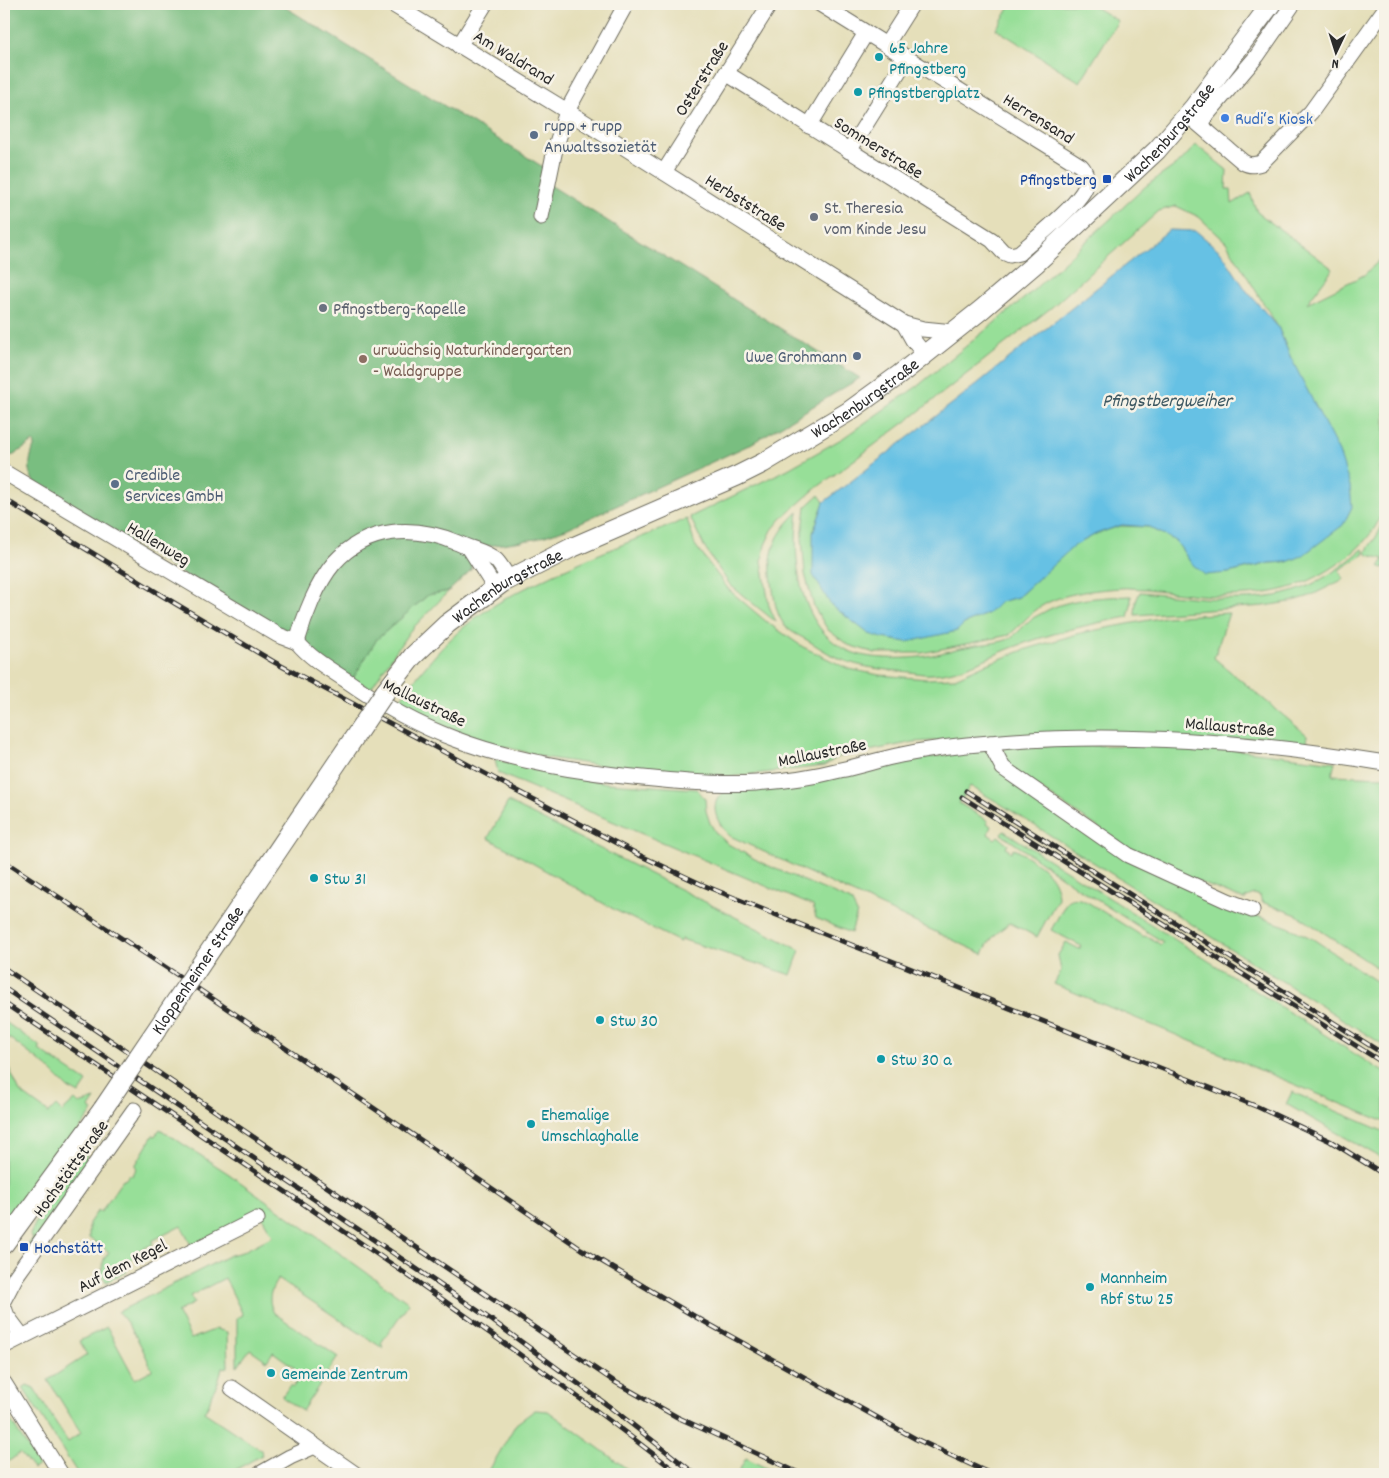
<svg xmlns="http://www.w3.org/2000/svg" width="1389" height="1478" viewBox="0 0 1389 1478" font-family="Dekko,sans-serif">
<style>
.green{fill:#97df98;stroke:#618562}
.forest{fill:#79be80;stroke:#527456}
.water{fill:#66c1e4;stroke:#487688}
.lines{fill:none;stroke-linecap:round;stroke-linejoin:round}
.minor-casing{stroke:#6c6a5d;stroke-width:17}
.major-casing{stroke:#6c6a5d;stroke-width:21}
.minor{stroke:#fff;stroke-width:15}
.major{stroke:#fff;stroke-width:19}
.rail-casing{stroke:#2b2b2b;stroke-width:5}
.rail{stroke:#f7f3e8;stroke-width:3;stroke-dasharray:9;stroke-linecap:butt}
.major-bridge-casing{stroke:#6c6a5d;stroke-width:21;stroke-linecap:butt}
.major-bridge{stroke:#fff;stroke-width:19}
.culture-dot{fill:#0f9aa8;stroke:#f7f3e8;stroke-width:2}
.shop-dot{fill:#3f7fe0;stroke:#f7f3e8;stroke-width:2}
.service-dot{fill:#5c6f8a;stroke:#f7f3e8;stroke-width:2}
.transit-dot{fill:#1a4fb4;stroke:#f7f3e8;stroke-width:2}
.worship-dot{fill:#6b7280;stroke:#f7f3e8;stroke-width:2}
.education-dot{fill:#8d6e63;stroke:#f7f3e8;stroke-width:2}
.labels{text-anchor:middle;stroke-width:5;stroke-linejoin:round;paint-order:stroke}
.culture-label{font-size:18px;fill:#0d838f;stroke:#f7f3e8;text-anchor:start}
.street-label{font-size:18px;fill:#2b2b2b;stroke:#f7f3e8}
.shop-label{font-size:18px;fill:#366cbe;stroke:#f7f3e8;text-anchor:start}
.service-label{font-size:18px;fill:#4e5e75;stroke:#f7f3e8;text-anchor:start}
.transit-label{font-size:18px;fill:#164399;stroke:#f7f3e8;text-anchor:end}
.worship-label{font-size:18px;fill:#5b616d;stroke:#f7f3e8;text-anchor:start}
.education-label{font-size:18px;fill:#785e54;stroke:#f7f3e8;text-anchor:start}
.water-label{font-size:19px;font-style:italic;fill:#3d5862;stroke:#f7f3e8}
</style>
<rect width="100%" height="100%" fill="#f7f3e8"/>
<filter id="ink" filterUnits="userSpaceOnUse"><feTurbulence type="fractalNoise" baseFrequency=".02" numOctaves="2"/><feDisplacementMap in="SourceGraphic" scale="10" xChannelSelector="R" yChannelSelector="G"/><feConvolveMatrix kernelMatrix="1 2 1 2 8 2 1 2 1" color-interpolation-filters="sRGB"/></filter>
<filter id="wash" filterUnits="userSpaceOnUse"><feTurbulence type="fractalNoise" baseFrequency=".0096" numOctaves="4" result="noise"/><feDisplacementMap in="SourceGraphic" scale="20" xChannelSelector="R" yChannelSelector="G"/><feGaussianBlur stdDeviation="1.12" result="paint"/><feColorMatrix in="noise" values="0 0 0 0 0 0 0 0 0 0 0 0 0 0 0 0 0 1.4 0 .05"/><feComposite in="paint" operator="in"/></filter>
<g filter="url(#wash)">
<rect width="100%" height="100%" fill="#e5dfba"/>
<g class="green">
<path d="M 1012,4 L 1090,4 L 1118,21 L 1080,82 L 996,29 Z"/>
<path d="M 1196,145 L 1227,170 L 1226,189 L 1231,189 L 1232,204 L 1250,193 L 1257,212 L 1333,269 L 1307,303 L 1364,275 L 1385,255 L 1385,468 L 1380,467 C 1382,483 1387,500 1381,515 C 1369,548 1322,579 1289,588 C 1266,595 1238,596 1214,596 C 1191,595 1169,591 1146,589 C 1138,589 1128,587 1120,588 C 1094,590 1061,593 1040,607 C 1028,615 1020,626 1009,635 L 922,653 L 875,653 L 848,645 L 828,630 L 814,607 L 805,574 L 802,538 L 806,507 L 819,495 L 824,502 L 813,533 L 936,635 L 957,631 L 964,624 L 989,613 L 1000,602 L 1018,597 L 1072,547 L 1096,534 L 1120,526 L 1149,527 L 1176,541 L 1191,563 L 1228,573 L 1270,563 L 1287,562 L 1343,525 L 1290,356 L 1278,327 L 1226,242 L 1199,217 L 1176,206 L 1159,211 L 1052,307 L 908,420 L 815,489 L 781,519 L 772,530 L 765,545 L 762,561 L 769,606 L 776,622 L 730,585 L 706,550 L 690,517 L 788,469 L 843,438 L 919,385 L 1027,296 L 1146,186 L 1180,162 Z"/>
<path d="M 798,512 C 791,568 802,649 872,657 C 891,659 913,659 932,655 C 944,653 954,649 966,647 C 978,644 991,644 1003,641 C 1015,638 1021,628 1030,620 C 1034,617 1041,614 1046,611 C 1069,598 1105,597 1131,596 L 1131,605 L 1128,617 C 1088,624 1049,634 1011,648 C 986,658 960,673 933,674 C 925,675 917,673 910,672 C 886,670 862,668 840,659 C 828,654 817,646 807,640 C 798,635 788,631 783,623 C 775,612 774,595 772,583 C 767,552 776,533 798,512 Z"/>
<path d="M 1385,517 L 1385,568 L 1379,567 L 1384,559 L 1368,555 L 1366,552 C 1369,546 1372,543 1376,537 C 1380,531 1383,524 1385,517 Z"/>
<path d="M 687,519 L 695,545 L 729,590 L 768,623 L 803,647 L 849,669 L 879,675 L 927,679 L 955,678 L 984,665 L 1024,650 L 1081,633 L 1165,617 L 1229,613 L 1214,658 L 1307,735 L 1308,747 L 999,737 L 914,742 L 838,757 L 824,766 L 719,778 L 680,777 L 548,758 L 487,742 L 440,725 L 397,703 C 420,673 443,642 474,619 C 494,604 517,592 540,581 C 588,557 637,539 687,519 Z"/>
<path d="M 1363,549 L 1365,554 L 1339,570 L 1344,579 L 1310,596 L 1290,602 L 1264,606 L 1135,615 L 1136,601 L 1140,592 C 1187,596 1238,605 1285,594 C 1315,587 1340,568 1363,549 Z"/>
<path d="M 449,591 L 409,632 L 371,688 L 352,680 L 377,639 L 428,595 Z"/>
<path d="M 1198,745 L 1335,762 L 1332,775 L 1385,777 L 1385,973 L 1297,915 L 1262,902 L 1260,896 L 1254,894 L 1245,898 L 1245,900 L 1153,864 L 1015,772 L 1002,754 L 1005,748 L 1010,746 Z"/>
<path d="M 983,749 L 989,752 L 1101,842 L 1251,914 L 1288,927 L 1313,939 L 1385,987 L 1385,1046 L 999,803 L 970,786 L 959,803 L 988,821 L 987,823 L 991,826 L 988,834 L 995,839 L 998,836 L 1008,844 L 1006,848 L 1011,852 L 1014,848 C 1034,862 1057,871 1058,898 L 1037,937 L 1010,923 C 997,932 989,939 983,954 L 730,836 C 717,824 706,802 726,791 Z"/>
<path d="M 495,759 L 535,770 L 607,783 L 697,789 L 705,799 L 706,811 L 710,823 L 716,833 L 728,844 L 762,863 L 851,901 L 857,913 L 851,933 L 816,918 L 813,906 L 498,773 Z"/>
<path d="M 508,802 L 800,950 L 791,975 L 681,939 L 680,942 L 615,910 L 488,838 Z"/>
<path d="M 1004,831 L 1385,1073 L 1385,1122 L 1054,984 L 1061,971 L 1058,955 L 1066,942 L 1079,949 L 1081,946 L 1051,930 L 1067,901 C 1074,896 1081,899 1089,903 L 1142,936 L 1149,937 L 1161,945 L 1163,942 L 1075,886 L 1001,834 Z"/>
<path d="M 4,1021 L 41,1047 L 39,1050 L 87,1082 L 79,1094 L 68,1088 L 47,1067 L 4,1034 Z"/>
<path d="M 4,1057 L 20,1092 L 49,1113 L 56,1106 L 62,1112 L 75,1100 L 79,1104 L 95,1099 L 89,1108 L 93,1111 L 4,1229 Z"/>
<path d="M 1292,1092 L 1385,1132 L 1385,1160 L 1286,1104 Z"/>
<path d="M 100,1128 L 101,1140 L 94,1142 L 86,1152 L 87,1165 L 27,1253 L 24,1250 L 33,1238 L 30,1235 L 42,1208 Z"/>
<path d="M 160,1129 L 229,1174 L 409,1303 L 381,1343 L 384,1349 L 278,1279 C 270,1290 267,1300 274,1313 L 338,1357 L 302,1411 L 282,1397 L 290,1385 L 293,1387 L 301,1376 L 293,1370 L 294,1367 L 273,1352 L 267,1361 L 250,1349 L 237,1367 L 237,1318 L 243,1315 L 225,1278 L 190,1296 L 194,1303 L 177,1312 L 191,1339 L 216,1329 L 227,1332 L 228,1367 L 222,1368 L 217,1385 L 212,1393 L 209,1404 L 204,1412 L 261,1450 L 262,1455 L 228,1474 L 78,1474 L 23,1388 L 27,1385 L 34,1388 L 68,1442 L 81,1433 L 48,1380 L 87,1355 L 79,1341 L 107,1327 L 135,1379 L 152,1370 C 144,1351 133,1327 118,1312 L 230,1255 L 242,1252 L 273,1236 L 259,1212 L 191,1245 L 181,1226 L 152,1241 L 153,1244 L 133,1253 L 135,1257 L 122,1263 L 127,1272 L 106,1282 L 101,1273 L 104,1259 L 109,1252 L 89,1238 L 89,1223 L 98,1210 L 101,1212 L 123,1179 L 125,1180 L 130,1174 L 132,1176 L 137,1168 L 135,1166 L 153,1135 L 155,1136 Z"/>
<path d="M 4,1410 L 39,1465 L 33,1469 L 20,1453 L 4,1465 Z"/>
<path d="M 535,1410 L 548,1411 L 634,1474 L 487,1474 L 516,1424 Z"/>
<path d="M 746,1458 L 778,1474 L 737,1474 Z"/>
</g>
<path class="forest" d="M 4,4 L 280,4 L 548,170 L 545,182 L 860,378 L 749,445 L 566,529 L 536,539 L 474,548 L 471,570 L 449,591 L 428,595 L 377,639 L 352,680 L 33,481 C 27,467 30,457 35,444 L 33,442 L 14,455 L 4,457 Z"/>
<path class="water" d="M 1169,230 L 1196,231 L 1221,252 L 1246,290 L 1278,327 L 1290,356 L 1339,452 L 1350,486 L 1352,507 L 1343,525 L 1302,556 L 1287,562 L 1270,563 L 1228,573 L 1205,575 L 1191,563 L 1176,541 L 1149,527 L 1122,525 L 1096,534 L 1074,546 L 1018,597 L 1000,602 L 989,613 L 964,624 L 957,631 L 907,642 L 882,638 L 869,634 L 831,605 L 813,575 L 813,533 L 824,502 L 957,400 Z"/>
</g>
<g filter="url(#ink)">
<g class="lines">
<defs>
<g id="minor">
<path d="M 392,4 L 567,111 L 904,324 L 923,329 L 953,332"/>
<path d="M 886,45 L 912,4"/>
<path d="M 459,46 L 485,4"/>
<path d="M 726,73 L 992,240 L 1003,252 L 1010,255 L 1019,253 C 1035,239 1078,205 1085,188 C 1088,181 1086,171 1081,166 L 820,4"/>
<path d="M 1188,115 L 1243,162 C 1250,166 1254,165 1261,163 L 1311,112 L 1385,9"/>
<path d="M 1199,124 L 1257,56 L 1293,4"/>
<path d="M 809,126 L 866,33"/>
<path d="M 849,151 L 907,58"/>
<path d="M 664,172 L 770,4"/>
<path d="M 541,217 L 555,149 L 567,111 L 626,4"/>
<path d="M 904,324 L 913,340 L 925,355"/>
<path d="M 4,472 L 278,635 L 297,642"/>
<path d="M 470,549 L 495,588"/>
<path d="M 297,642 C 310,658 329,669 346,680 C 380,704 417,725 455,739 C 515,762 580,772 643,778 C 681,782 718,785 756,783 C 784,781 813,777 840,770 C 861,766 880,759 901,755 C 930,749 961,745 990,743 C 1118,731 1259,742 1385,763"/>
<path d="M 297,642 C 304,617 317,583 334,563 C 367,526 415,525 458,543 C 470,549 485,551 496,560 C 501,565 505,573 509,579"/>
<path d="M 990,743 L 1003,768 L 1128,855 L 1228,901 L 1252,910"/>
<path d="M 4,1299 L 16,1276 L 134,1110"/>
<path d="M 4,1308 L 7,1316 L 22,1336"/>
<path d="M 4,1346 L 257,1219"/>
<path d="M 4,1383 L 61,1474"/>
<path d="M 232,1388 L 315,1446"/>
<path d="M 260,1474 L 290,1457 L 315,1446 L 355,1474"/>
</g>
<g id="major">
<path id="s1" d="M 385,692 L 413,656 L 447,624 L 502,583 L 571,548 L 737,476 L 763,463 L 848,412 L 899,375 L 981,310 L 1035,264 L 1157,150 L 1194,107 L 1271,4"/>
<path d="M 4,1244 L 103,1109"/>
</g>
</defs>
<use href="#minor" class="minor-casing"/>
<use href="#major" class="major-casing"/>
<use href="#minor" class="minor"/>
<use href="#major" class="major"/>
<defs>
<g id="rail">
<path d="M 4,499 L 176,604 L 274,662 L 639,855 L 703,885 L 769,912 L 1258,1107 L 1330,1141 L 1385,1175"/>
<path d="M 966,791 L 1385,1055"/>
<path d="M 962,797 L 1385,1064"/>
<path d="M 4,861 L 185,980 L 581,1249 L 694,1316 L 916,1439 L 991,1474"/>
<path d="M 4,968 L 615,1382 L 677,1417 L 801,1474"/>
<path d="M 4,988 L 493,1321 L 610,1407 L 695,1474"/>
<path d="M 4,1003 C 231,1156 463,1305 679,1474"/>
</g>
</defs>
<use href="#rail" class="rail-casing"/>
<use href="#rail" class="rail"/>
<defs>
<g id="major-bridge">
<path id="s2" d="M 103,1109 L 385,692"/>
</g>
</defs>
<use href="#major-bridge" class="major-bridge-casing"/>
<use href="#major-bridge" class="major-bridge"/>
</g>
</g>
<g class="culture-dot">
<circle cx="879" cy="57" r="5"/>
<circle cx="858" cy="92" r="5"/>
<circle cx="314" cy="878" r="5"/>
<circle cx="600" cy="1020" r="5"/>
<circle cx="881" cy="1059" r="5"/>
<circle cx="531" cy="1124" r="5"/>
<circle cx="1090" cy="1287" r="5"/>
<circle cx="271" cy="1373" r="5"/>
</g>
<circle class="shop-dot" cx="1225" cy="118" r="5"/>
<g class="service-dot">
<circle cx="534" cy="135" r="5"/>
<circle cx="857" cy="356" r="5"/>
<circle cx="115" cy="484" r="5"/>
</g>
<g class="transit-dot">
<rect x="1102" y="174" width="10" height="10" rx="2.5"/>
<rect x="19" y="1242" width="10" height="10" rx="2.5"/>
</g>
<g class="worship-dot">
<circle cx="814" cy="217" r="5"/>
<circle cx="323" cy="308" r="5"/>
</g>
<circle class="education-dot" cx="363" cy="359" r="5"/>
<g class="labels">
<g class="culture-label">
<text x="889" y="53">65 Jahre<tspan x="889" dy="21">Pfingstberg</tspan></text>
<text x="868" y="98">Pfingstbergplatz</text>
<text x="324" y="884">Stw 31</text>
<text x="610" y="1026">Stw 30</text>
<text x="891" y="1065">Stw 30 a</text>
<text x="541" y="1120">Ehemalige<tspan x="541" dy="21">Umschlaghalle</tspan></text>
<text x="1100" y="1283">Mannheim<tspan x="1100" dy="21">Rbf Stw 25</tspan></text>
<text x="281" y="1379">Gemeinde Zentrum</text>
</g>
<g class="street-label">
<text transform="translate(514 57) rotate(31)" y="6">Am Waldrand</text>
<text transform="translate(701 78) rotate(-58)" y="6">Osterstraße</text>
<text transform="translate(1039 118) rotate(32)" y="6">Herrensand</text>
<text dy="6" stroke="none"><textPath href="#s1" startOffset="974">Wachenburgstraße</textPath></text>
<text transform="translate(879 147) rotate(32)" y="6">Sommerstraße</text>
<text transform="translate(746 202) rotate(32)" y="6">Herbststraße</text>
<text dy="6" stroke="none"><textPath href="#s1" startOffset="569">Wachenburgstraße</textPath></text>
<text transform="translate(159 543) rotate(31)" y="6">Hallenweg</text>
<text dy="6" stroke="none"><textPath href="#s1" startOffset="164">Wachenburgstraße</textPath></text>
<text transform="translate(425 702) rotate(26)" y="6">Mallaustraße</text>
<text transform="translate(1230 726) rotate(5)" y="6">Mallaustraße</text>
<text transform="translate(822 752) rotate(-11)" y="6">Mallaustraße</text>
<text dy="6" stroke="none"><textPath href="#s2" startOffset="168">Kloppenheimer Straße</textPath></text>
<text transform="translate(70 1168) rotate(-54)" y="6">Hochstättstraße</text>
<text transform="translate(122 1265) rotate(-27)" y="6">Auf dem Kegel</text>
</g>
<g class="shop-label">
<text x="1235" y="124">Rudi‘s Kiosk</text>
</g>
<g class="service-label">
<text x="544" y="131">rupp + rupp<tspan x="544" dy="21">Anwaltssozietät</tspan></text>
<text x="847" y="362" text-anchor="end">Uwe Grohmann</text>
<text x="125" y="480">Credible<tspan x="125" dy="21">Services GmbH</tspan></text>
</g>
<g class="transit-label">
<text x="1097" y="185">Pfingstberg</text>
<text x="34" y="1253" text-anchor="start">Hochstätt</text>
</g>
<g class="worship-label">
<text x="824" y="213">St. Theresia<tspan x="824" dy="21">vom Kinde Jesu</tspan></text>
<text x="333" y="314">Pfingstberg-Kapelle</text>
</g>
<g class="education-label">
<text x="373" y="355">urwüchsig Naturkindergarten<tspan x="373" dy="21">- Waldgruppe</tspan></text>
</g>
<g class="water-label">
<text x="1167" y="406">Pfingstbergweiher</text>
</g>
</g>
<rect width="1389" height="1478" fill="none" stroke="#f7f3e8" stroke-width="20"/>
<g transform="translate(1336 52) rotate(184)" stroke="#f7f3e8" stroke-width="4" paint-order="stroke">
<path d="M0-4L9 19L0 12L-9 19Z" fill="#2b2b2b"/>
<text y="-8" font-size="14" font-weight="bold" text-anchor="middle" fill="#2b2b2b">N</text>
</g>
</svg>
